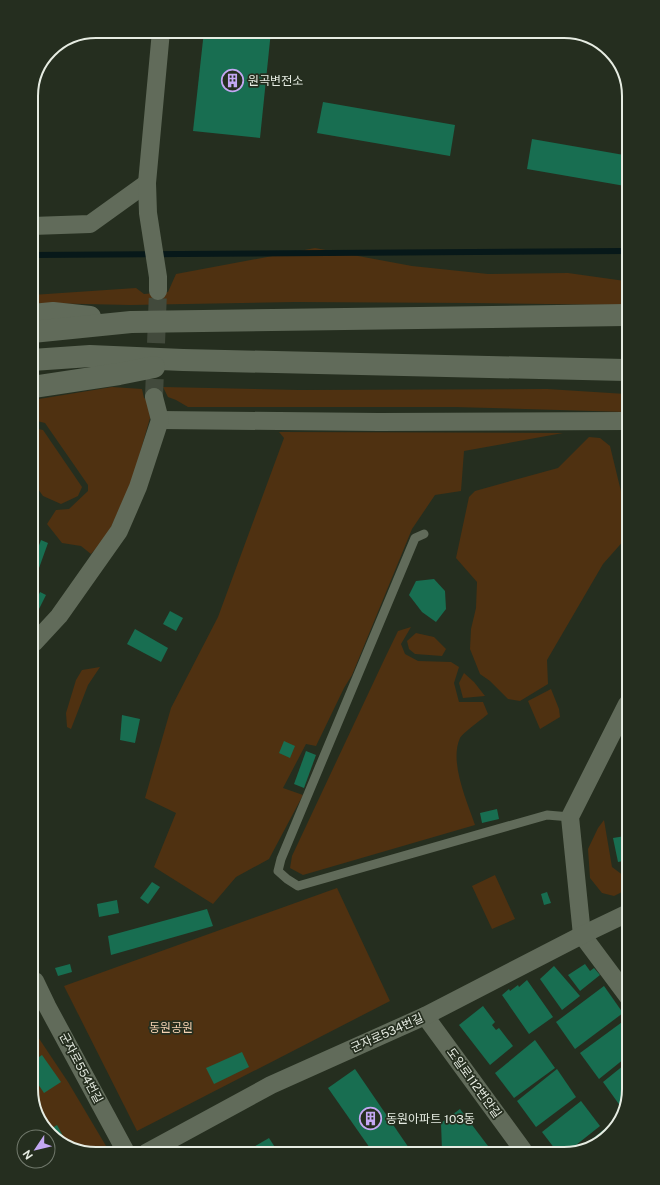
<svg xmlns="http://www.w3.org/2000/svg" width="660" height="1185" viewBox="0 0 660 1185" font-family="'Public Sans','Noto Sans KR',sans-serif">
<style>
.green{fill:#4f3111}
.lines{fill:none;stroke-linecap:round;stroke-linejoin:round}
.stream{stroke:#071819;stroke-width:6}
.building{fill:#186e51}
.street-tunnel{stroke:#424a3c;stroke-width:18;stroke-dasharray:18 9;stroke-linecap:butt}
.lane{stroke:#616b5a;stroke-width:9}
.street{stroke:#616b5a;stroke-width:18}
.secondary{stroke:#616b5a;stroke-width:22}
.labels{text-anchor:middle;stroke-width:3.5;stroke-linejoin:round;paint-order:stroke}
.poi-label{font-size:12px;fill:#e6ece2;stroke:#252e1f;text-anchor:start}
.park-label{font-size:12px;fill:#f4d1b1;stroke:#252e1f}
.street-label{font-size:12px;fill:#e6ece2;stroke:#252e1f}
.rim{fill:none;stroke:#e6ece2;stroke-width:2}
</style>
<rect width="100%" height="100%" fill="#252e1f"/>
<g class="green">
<path d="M 315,248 L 412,266 L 488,274 L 568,273 L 625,281 L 625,305 L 472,303 L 295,302 L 130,305 L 40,303 L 32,304 L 32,295 L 136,288 L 144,294 L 168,292 L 176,274 Z"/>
<path d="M 112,387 L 142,389 L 144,398 L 148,400 L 150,418 L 132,481 L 107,536 L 91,554 L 81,546 L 62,543 L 47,524 L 56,510 L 69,509 L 88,491 L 88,485 L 45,423 L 33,420 L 33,400 Z"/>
<path d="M 163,387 L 299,390 L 547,389 L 626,394 L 626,412 L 455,407 L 188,407 L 176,400 L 168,397 Z"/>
<path d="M 33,428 L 43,430 L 82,487 L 78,496 L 61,504 L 43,496 L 33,482 Z"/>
<path d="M 279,432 L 563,433 L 464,451 L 461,491 L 435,495 L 412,529 L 352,675 L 344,688 L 316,746 L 306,744 L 283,788 L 303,795 L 269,859 L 236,877 L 213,904 L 154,867 L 176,813 L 145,798 L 171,708 L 218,617 L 284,438 Z"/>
<path d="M 589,437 L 600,438 L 610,446 L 626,512 L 626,538 L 603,564 L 547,660 L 548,684 L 520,701 L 508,699 L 490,681 L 480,674 L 470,649 L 471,629 L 476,608 L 477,582 L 456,558 L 469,497 L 475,491 L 558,468 Z"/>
<path d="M 411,627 L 401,644 L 405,654 L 418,661 L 451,662 L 459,667 L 454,683 L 459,702 L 483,702 L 488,714 C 482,719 463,733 460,738 C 449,762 467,801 475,825 L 303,875 L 290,868 L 292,856 L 384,660 L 398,631 Z"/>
<path d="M 416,633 L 434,637 L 446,649 L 442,656 L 415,654 L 409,649 L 407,641 Z"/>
<path d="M 100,667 L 88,685 L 71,729 L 67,727 L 66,713 L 76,680 L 82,670 Z"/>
<path d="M 464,673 L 474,682 L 485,696 L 463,698 L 459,683 Z"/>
<path d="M 551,689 L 559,709 L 560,717 L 540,729 L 528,701 Z"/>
<path d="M 604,820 L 612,867 L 628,879 L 628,889 L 614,896 L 602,893 L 590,878 L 588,849 L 598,828 Z"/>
<path d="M 495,875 L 515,919 L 492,929 L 472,886 Z"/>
<path d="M 337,888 L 390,1001 L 137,1131 L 64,986 Z"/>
<path d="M 36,1034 L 68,1082 L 106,1146 L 105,1154 L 92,1154 L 60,1143 L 36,1114 Z"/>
</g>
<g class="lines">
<path class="stream" d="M 32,255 L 625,251"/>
</g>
<g class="building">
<path d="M 204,31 L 271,31 L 260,138 L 193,131 Z"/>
<path d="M 323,102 L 455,125 L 450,156 L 317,133 Z"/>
<path d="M 532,139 L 624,155 L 625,186 L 527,169 Z"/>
<path d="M 41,540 L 48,543 L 39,568 L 33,567 L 33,561 Z"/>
<path d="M 434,579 L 445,591 L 446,609 L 436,622 L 422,612 L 409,595 L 416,581 Z"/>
<path d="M 40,592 L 46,595 L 38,611 L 34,609 L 34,605 Z"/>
<path d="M 170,611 L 183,618 L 176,631 L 163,624 Z"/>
<path d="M 135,629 L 168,648 L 161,662 L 127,644 Z"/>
<path d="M 122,715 L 140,719 L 135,743 L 120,740 Z"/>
<path d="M 284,741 L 295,746 L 290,758 L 279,753 Z"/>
<path d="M 306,751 L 316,755 L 304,788 L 294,784 Z"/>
<path d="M 497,809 L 499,819 L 482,823 L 480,813 Z"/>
<path d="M 625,836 L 628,849 L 628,860 L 618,862 L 613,838 Z"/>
<path d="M 152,882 L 160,887 L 148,904 L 140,898 Z"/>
<path d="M 547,892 L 551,903 L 544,905 L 541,894 Z"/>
<path d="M 117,900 L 119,913 L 99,917 L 97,904 Z"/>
<path d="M 207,909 L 213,926 L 111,955 L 108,936 Z"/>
<path d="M 70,964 L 72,972 L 58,976 L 55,968 Z"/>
<path d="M 585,964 L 590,971 L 594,968 L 600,975 L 580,991 L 568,975 Z"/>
<path d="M 554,966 L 580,996 L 562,1010 L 540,979 Z"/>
<path d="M 527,980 L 553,1017 L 529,1034 L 502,995 L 509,989 L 510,991 L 518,985 L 519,987 Z"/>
<path d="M 604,986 L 623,1013 L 575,1049 L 556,1022 Z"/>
<path d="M 483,1006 L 495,1022 L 492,1025 L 496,1030 L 499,1028 L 513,1046 L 490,1065 L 459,1025 Z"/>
<path d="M 629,1017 L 629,1055 L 599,1079 L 580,1053 Z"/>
<path d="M 535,1040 L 555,1068 L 514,1098 L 495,1073 Z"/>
<path d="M 242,1052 L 249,1067 L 214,1084 L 206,1068 Z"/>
<path d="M 42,1055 L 61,1082 L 44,1093 L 36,1081 L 36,1059 Z"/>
<path d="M 629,1061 L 629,1089 L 624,1105 L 621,1107 L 603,1082 Z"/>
<path d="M 355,1069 L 411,1151 L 372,1151 L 328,1088 Z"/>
<path d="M 557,1069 L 576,1097 L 536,1127 L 517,1101 Z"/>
<path d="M 581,1101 L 600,1126 L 571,1149 L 555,1149 L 542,1132 Z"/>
<path d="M 460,1109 L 491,1150 L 442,1150 L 441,1123 Z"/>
<path d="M 57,1125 L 63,1136 L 57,1140 L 49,1130 Z"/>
<path d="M 606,1128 L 609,1133 L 589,1149 L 579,1149 Z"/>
<path d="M 269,1138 L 278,1152 L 245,1152 Z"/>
</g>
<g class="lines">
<path class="street-tunnel" d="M 154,397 L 158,291"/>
<path class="lane" d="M 424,534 L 415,538 L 281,859 L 278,871 L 287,879 L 298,886 L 547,815 L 570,817"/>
<g class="street">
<path d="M 32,226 L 90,224 L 147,183"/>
<path d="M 158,291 L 158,277 L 148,213 L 147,183 L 161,31"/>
<path d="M 160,420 L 379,422 L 626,421"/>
<path d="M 34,643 L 59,616 L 119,531 L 138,487 L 160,420 L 154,397"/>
<path d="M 582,935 L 570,817 L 627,704"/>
<path d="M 582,935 L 629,998"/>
<path d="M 35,981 L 47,1006 L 127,1154"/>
<path d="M 425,1016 L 523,1150"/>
<path d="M 146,1153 L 271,1085 L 425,1016 L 582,935 L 628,913"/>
</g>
<g class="secondary">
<path d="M 32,315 L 53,313 L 90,317"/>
<path d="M 32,332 L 131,322 L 625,315"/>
<path d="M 32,360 L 90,356 L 183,360 L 625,370"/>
<path d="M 33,387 L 119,374 L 154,367"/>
</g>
</g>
<defs>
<symbol id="building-ring" viewBox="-11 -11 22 22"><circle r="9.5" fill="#252e1f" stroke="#c3a7f2" stroke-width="1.5"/><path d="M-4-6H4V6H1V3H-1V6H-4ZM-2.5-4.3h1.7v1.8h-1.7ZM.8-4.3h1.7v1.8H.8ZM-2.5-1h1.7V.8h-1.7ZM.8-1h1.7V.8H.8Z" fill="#c3a7f2"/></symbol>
</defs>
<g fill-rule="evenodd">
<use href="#building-ring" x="220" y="68" width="25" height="25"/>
<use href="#building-ring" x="358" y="1106" width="25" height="25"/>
</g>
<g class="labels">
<g class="poi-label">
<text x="248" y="85">원곡변전소</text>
<text x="386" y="1123">동원아파트 103동</text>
</g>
<g class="park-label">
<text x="171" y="1032">동원공원</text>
</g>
<g class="street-label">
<text transform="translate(387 1033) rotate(-24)" y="4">군자로534번길</text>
<text transform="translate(81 1068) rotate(62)" y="4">군자로554번길</text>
<text transform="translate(474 1083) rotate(54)" y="4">도일로112번안길</text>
</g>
</g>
<path d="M0 0H660V1185H0ZM96 38H564A58 58 0 0 1 622 96V1089A58 58 0 0 1 564 1147H96A58 58 0 0 1 38 1089V96A58 58 0 0 1 96 38Z" fill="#252e1f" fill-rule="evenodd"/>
<path class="rim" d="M96 38H564A58 58 0 0 1 622 96V1089A58 58 0 0 1 564 1147H96A58 58 0 0 1 38 1089V96A58 58 0 0 1 96 38Z"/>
<g transform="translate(36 1149) rotate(235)"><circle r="19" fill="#252e1f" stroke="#727a6d"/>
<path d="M0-3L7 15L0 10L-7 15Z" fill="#c3a7f2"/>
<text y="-6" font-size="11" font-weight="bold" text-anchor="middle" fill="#e6ece2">N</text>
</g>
</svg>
